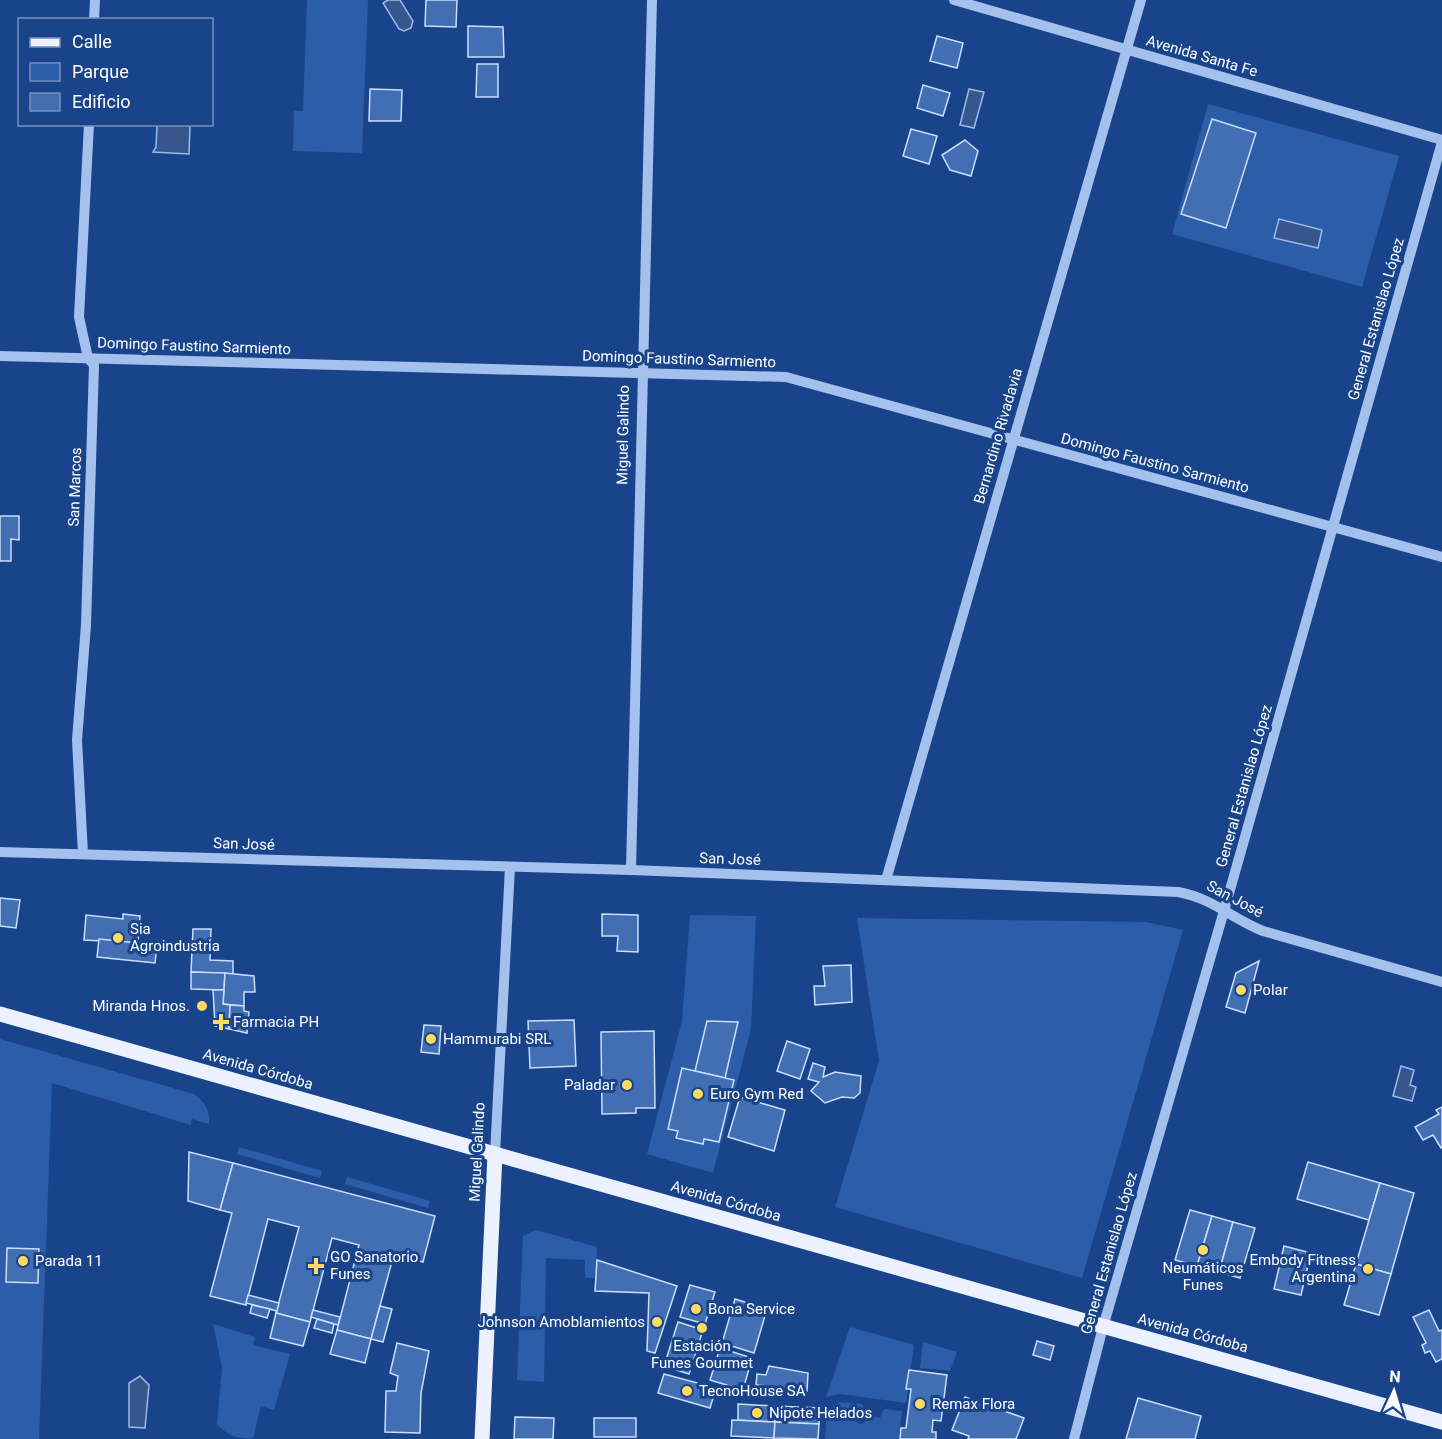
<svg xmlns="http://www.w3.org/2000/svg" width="1442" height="1439" viewBox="0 0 1442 1439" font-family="Roboto,sans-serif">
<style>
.green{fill:#2c5da9}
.water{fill:#37568b;stroke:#97bbf0;stroke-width:1.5}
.building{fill:#426eb3;stroke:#caddfa;stroke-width:1.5}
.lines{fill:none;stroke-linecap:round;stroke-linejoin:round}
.minor{stroke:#a4c1ee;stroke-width:10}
.major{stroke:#ebf1ff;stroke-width:15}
.poi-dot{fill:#ffdb61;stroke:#19448b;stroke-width:2}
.labels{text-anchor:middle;stroke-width:6;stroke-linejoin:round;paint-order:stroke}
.street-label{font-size:15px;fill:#fff;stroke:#19448b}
.poi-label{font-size:15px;fill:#fff;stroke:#19448b;text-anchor:start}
</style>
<rect width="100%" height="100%" fill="#19448b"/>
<g class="green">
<path d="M 307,0 L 368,0 L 362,153 L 293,151 L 294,111 L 303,111 Z"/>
<path d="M 1208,104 L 1399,156 L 1362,287 L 1172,234 Z"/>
<path d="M 690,915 L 756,916 L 751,1029 L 713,1173 L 647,1154 L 682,1021 Z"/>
<path d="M 857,918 L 1146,922 L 1183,930 L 1082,1278 L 835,1207 L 879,1061 Z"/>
<path d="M 0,1039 L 194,1094 C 205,1102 210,1110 209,1124 L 192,1119 L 191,1125 L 52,1083 L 39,1439 L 0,1439 Z"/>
<path d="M 239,1147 L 322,1171 L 320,1178 L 237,1154 Z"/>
<path d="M 347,1177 L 430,1201 L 428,1208 L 345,1184 Z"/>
<path d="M 536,1230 L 597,1247 L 596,1278 L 585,1278 L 585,1260 L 546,1258 L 544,1382 L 517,1380 L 523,1236 Z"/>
<path d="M 213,1324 L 255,1337 L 253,1345 L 290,1354 L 274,1410 L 261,1406 L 253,1438 C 237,1439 228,1436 217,1424 L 222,1368 Z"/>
<path d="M 850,1327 L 914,1345 L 906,1403 L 840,1394 L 826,1397 Z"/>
<path d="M 923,1342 L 957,1352 L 950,1371 L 920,1368 Z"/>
<path d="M 839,1402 L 862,1404 L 865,1411 L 861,1410 L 854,1415 L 857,1423 L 862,1424 L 868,1419 L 868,1414 L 880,1418 L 884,1409 L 902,1411 L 899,1439 L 825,1439 L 827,1410 Z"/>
</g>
<g class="water">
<path d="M 388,0 L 400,0 L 413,21 L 411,28 L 404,31 L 399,29 L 383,3 Z"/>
<path d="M 969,89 L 984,92 L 974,128 L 960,125 Z"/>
<path d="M 157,125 L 190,125 L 189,154 L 153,152 L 156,147 Z"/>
<path d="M 1279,219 L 1322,230 L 1318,248 L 1274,238 Z"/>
<path d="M 1401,1066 L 1414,1070 L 1410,1085 L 1416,1087 L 1412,1101 L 1393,1096 Z"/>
<path d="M 140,1376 L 149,1385 L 145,1428 L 129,1427 L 129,1383 Z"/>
</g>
<g class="building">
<path d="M 426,0 L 457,0 L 456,27 L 425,26 Z"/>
<path d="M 468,26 L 503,27 L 504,57 L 468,57 Z"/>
<path d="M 937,36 L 963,43 L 957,68 L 930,61 Z"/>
<path d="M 477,64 L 498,64 L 498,97 L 476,97 Z"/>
<path d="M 923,85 L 950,93 L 943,116 L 917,108 Z"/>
<path d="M 370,89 L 402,90 L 401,121 L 369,121 Z"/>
<path d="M 1212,119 L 1256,133 L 1226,228 L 1181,214 Z"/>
<path d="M 911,129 L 937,136 L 929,164 L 903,156 Z"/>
<path d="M 965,140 L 978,151 L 971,176 L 950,170 L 942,155 Z"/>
<path d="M 0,516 L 19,516 L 19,540 L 11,539 L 11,561 L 0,561 Z"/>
<path d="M 0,898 L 20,900 L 16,928 L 0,926 Z"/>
<path d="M 123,914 L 140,916 L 138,943 L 84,940 L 86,915 L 123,919 Z"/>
<path d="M 602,914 L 638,915 L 638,952 L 617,951 L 618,936 L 602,936 Z"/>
<path d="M 193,929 L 211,929 L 210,960 L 233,961 L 233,974 L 191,972 Z"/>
<path d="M 99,939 L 157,945 L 155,963 L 97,957 Z"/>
<path d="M 1259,961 L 1245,1013 L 1226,1007 L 1236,973 Z"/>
<path d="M 851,965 L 852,1002 L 815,1005 L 814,986 L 825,986 L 823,966 Z"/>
<path d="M 191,972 L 225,973 L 224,990 L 191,989 Z"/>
<path d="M 225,973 L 254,976 L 255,992 L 244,992 L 244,1006 L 223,1004 Z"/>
<path d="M 213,990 L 224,990 L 223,1004 L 230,1005 L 229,1029 L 215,1026 Z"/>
<path d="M 230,1005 L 244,1006 L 244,1011 L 249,1012 L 247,1033 L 229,1029 Z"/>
<path d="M 574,1020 L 576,1066 L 530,1068 L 528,1021 Z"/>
<path d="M 707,1021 L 738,1022 L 725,1078 L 695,1071 Z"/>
<path d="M 424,1025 L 441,1026 L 439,1054 L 421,1052 Z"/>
<path d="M 654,1031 L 655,1108 L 636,1108 L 636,1113 L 602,1114 L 601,1032 Z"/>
<path d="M 787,1041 L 810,1049 L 800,1079 L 777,1071 Z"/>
<path d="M 813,1063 L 825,1067 L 823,1077 L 835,1072 L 861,1076 L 860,1093 L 854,1098 L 842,1097 L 825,1103 L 811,1091 L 819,1082 L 808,1079 Z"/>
<path d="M 682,1068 L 734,1080 L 719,1142 L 704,1139 L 703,1144 L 676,1138 L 678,1131 L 668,1129 Z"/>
<path d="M 740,1097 L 785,1110 L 774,1151 L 728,1137 Z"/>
<path d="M 1442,1107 L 1442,1147 L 1441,1148 L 1433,1135 L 1423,1140 L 1415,1127 L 1439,1114 L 1436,1110 Z"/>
<path d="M 189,1152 L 233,1163 L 220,1210 L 188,1201 Z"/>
<path d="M 1308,1162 L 1380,1183 L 1369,1220 L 1297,1199 Z"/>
<path d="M 233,1163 L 435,1216 L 423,1262 L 394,1254 L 371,1339 L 337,1330 L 359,1245 L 332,1238 L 310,1322 L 276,1313 L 299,1227 L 268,1219 L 246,1305 L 210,1296 L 232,1213 L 220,1210 Z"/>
<path d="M 1380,1183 L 1414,1193 L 1391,1274 L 1356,1264 Z"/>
<path d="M 1190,1210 L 1212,1216 L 1197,1266 L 1175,1260 Z"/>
<path d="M 1212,1216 L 1233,1222 L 1219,1272 L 1197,1266 Z"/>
<path d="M 1233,1222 L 1255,1228 L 1240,1278 L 1219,1272 Z"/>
<path d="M 1284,1246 L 1311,1253 L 1301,1295 L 1274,1289 Z"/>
<path d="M 7,1248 L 39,1249 L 38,1283 L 6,1282 Z"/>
<path d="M 597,1260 L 677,1286 L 655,1353 L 647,1351 L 649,1293 L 595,1291 Z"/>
<path d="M 1356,1264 L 1391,1274 L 1379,1315 L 1344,1305 Z"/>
<path d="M 690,1285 L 715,1292 L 705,1324 L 680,1317 Z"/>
<path d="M 248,1295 L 279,1303 L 277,1311 L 246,1303 Z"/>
<path d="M 735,1299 L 767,1309 L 754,1353 L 722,1343 Z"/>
<path d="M 252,1305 L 270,1309 L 267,1318 L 250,1313 Z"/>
<path d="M 380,1306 L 392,1309 L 383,1342 L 371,1339 Z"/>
<path d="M 313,1310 L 340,1317 L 338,1325 L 311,1317 Z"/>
<path d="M 1429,1310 L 1439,1331 L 1442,1330 L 1442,1359 L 1436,1362 L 1430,1351 L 1425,1353 L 1422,1345 L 1426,1343 L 1413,1317 Z"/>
<path d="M 276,1313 L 310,1322 L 303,1346 L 270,1338 Z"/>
<path d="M 317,1319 L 334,1324 L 332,1333 L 314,1328 Z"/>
<path d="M 678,1322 L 703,1330 L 689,1374 L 664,1366 Z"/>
<path d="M 337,1330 L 371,1339 L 365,1363 L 330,1354 Z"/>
<path d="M 1037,1341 L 1054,1346 L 1050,1360 L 1033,1355 Z"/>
<path d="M 397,1343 L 429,1351 L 421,1393 L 420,1433 L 385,1432 L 386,1391 L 396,1391 L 398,1376 L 390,1373 Z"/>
<path d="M 720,1348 L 752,1358 L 743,1390 L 710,1380 Z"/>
<path d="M 769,1366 L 808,1373 L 807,1391 L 767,1395 L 766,1386 L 756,1385 L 757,1374 L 766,1375 Z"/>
<path d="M 909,1370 L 947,1375 L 941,1421 L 933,1420 L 932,1432 L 936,1432 L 936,1439 L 900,1439 L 901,1428 L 906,1428 L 911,1389 L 906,1389 Z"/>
<path d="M 664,1374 L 716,1388 L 710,1408 L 658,1393 Z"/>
<path d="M 965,1397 L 1024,1418 L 1016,1439 L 968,1439 L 969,1436 L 952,1430 Z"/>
<path d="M 1138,1398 L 1201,1416 L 1195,1439 L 1126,1439 Z"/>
<path d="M 738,1404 L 775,1406 L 775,1422 L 738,1420 Z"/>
<path d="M 775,1406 L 820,1408 L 819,1424 L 775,1422 Z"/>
<path d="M 515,1417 L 554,1418 L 553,1439 L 514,1439 Z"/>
<rect x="594" y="1418" width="42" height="19"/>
<path d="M 732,1420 L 775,1422 L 774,1438 L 731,1436 Z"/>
<path d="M 775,1422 L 819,1424 L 818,1439 L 774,1438 Z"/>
</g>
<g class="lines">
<g class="minor">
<path d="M 954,0 L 1442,140"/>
<path d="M 94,20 L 95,0"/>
<path d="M 0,356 L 786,377 L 1442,557"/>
<path d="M 0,852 L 631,870 L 1178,892 C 1212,898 1231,918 1263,931 L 1442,982"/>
<path d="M 83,854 L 77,740 L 86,625 L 94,365 L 88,358 L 79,317 L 89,124"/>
<path d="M 631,870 L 652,0"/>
<path d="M 886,880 L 1141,0"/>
<path d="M 495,1154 L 510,867"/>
<path d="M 1074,1439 L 1103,1327 L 1224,911 L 1442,142"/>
</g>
<g class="major">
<path d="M 0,1014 L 1442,1422"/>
<path d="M 482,1439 L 495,1154"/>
</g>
</g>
<g class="poi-dot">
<circle cx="118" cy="938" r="6"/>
<circle cx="1241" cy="990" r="6"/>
<circle cx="202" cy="1006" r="6"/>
<path d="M218 1013h6v6h6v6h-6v6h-6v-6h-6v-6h6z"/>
<circle cx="431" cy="1039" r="6"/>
<circle cx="627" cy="1085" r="6"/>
<circle cx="698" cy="1094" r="6"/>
<circle cx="1203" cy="1250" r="6"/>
<circle cx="23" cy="1261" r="6"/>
<path d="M313 1257h6v6h6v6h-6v6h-6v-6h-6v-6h6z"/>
<circle cx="1368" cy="1269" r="6"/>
<circle cx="696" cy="1309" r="6"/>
<circle cx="657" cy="1322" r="6"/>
<circle cx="702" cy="1328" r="6"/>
<circle cx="687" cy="1391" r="6"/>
<circle cx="920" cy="1404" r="6"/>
<circle cx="757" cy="1413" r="6"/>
</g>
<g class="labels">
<g class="street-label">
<text transform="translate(1202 56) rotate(16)" y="5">Avenida Santa Fe</text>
<text transform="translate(1376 319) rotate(-74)" y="5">General Estanislao López</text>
<text transform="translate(194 346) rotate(2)" y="5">Domingo Faustino Sarmiento</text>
<text transform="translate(679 359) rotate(2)" y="5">Domingo Faustino Sarmiento</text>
<text transform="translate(623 435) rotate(-89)" y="5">Miguel Galindo</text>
<text transform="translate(998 436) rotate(-74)" y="5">Bernardino Rivadavia</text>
<text transform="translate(1155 463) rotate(15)" y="5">Domingo Faustino Sarmiento</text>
<text transform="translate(75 487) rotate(-88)" y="5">San Marcos</text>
<text transform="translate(1244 786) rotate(-74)" y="5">General Estanislao López</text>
<text transform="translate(244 844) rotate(2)" y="5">San José</text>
<text transform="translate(730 859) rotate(2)" y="5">San José</text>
<text transform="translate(1235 899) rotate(28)" y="5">San José</text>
<text transform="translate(258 1069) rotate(16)" y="5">Avenida Córdoba</text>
<text transform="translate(477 1152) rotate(-87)" y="5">Miguel Galindo</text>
<text transform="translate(726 1201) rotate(16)" y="5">Avenida Córdoba</text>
<text transform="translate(1109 1253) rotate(-74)" y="5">General Estanislao López</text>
<text transform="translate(1193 1333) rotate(15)" y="5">Avenida Córdoba</text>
</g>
<g class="poi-label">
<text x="130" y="934">Sia<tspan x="130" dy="17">Agroindustria</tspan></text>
<text x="1253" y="995">Polar</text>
<text x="190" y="1011" text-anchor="end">Miranda Hnos.</text>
<text x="233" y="1027">Farmacia PH</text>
<text x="443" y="1044">Hammurabi SRL</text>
<text x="615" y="1090" text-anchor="end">Paladar</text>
<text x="710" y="1099">Euro Gym Red</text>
<text x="330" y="1262">GO Sanatorio<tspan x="330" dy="17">Funes</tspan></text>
<text x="1356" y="1265" text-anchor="end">Embody Fitness<tspan x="1356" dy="17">Argentina</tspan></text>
<text x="35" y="1266">Parada 11</text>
<text x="1203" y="1273" text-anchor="middle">Neumáticos<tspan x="1203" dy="17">Funes</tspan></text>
<text x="708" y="1314">Bona Service</text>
<text x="645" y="1327" text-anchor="end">Johnson Amoblamientos</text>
<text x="702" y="1351" text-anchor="middle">Estación<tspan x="702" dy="17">Funes Gourmet</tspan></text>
<text x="699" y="1396">TecnoHouse SA</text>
<text x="932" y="1409">Remax Flora</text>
<text x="769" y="1418">Nipote Helados</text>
</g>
</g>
<rect x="18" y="18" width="195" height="108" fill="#19448b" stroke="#758fb9" stroke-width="1.5"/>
<rect x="30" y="38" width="30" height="9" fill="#ebf1ff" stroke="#758fb9" stroke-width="1.5"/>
<text x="72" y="48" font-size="18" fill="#ffffff">Calle</text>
<rect x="30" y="63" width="30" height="18" fill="#2c5da9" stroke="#758fb9" stroke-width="1.5"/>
<text x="72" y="78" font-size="18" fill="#ffffff">Parque</text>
<rect x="30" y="93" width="30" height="18" fill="#426eb3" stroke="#758fb9" stroke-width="1.5"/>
<text x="72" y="108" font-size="18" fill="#ffffff">Edificio</text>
<g transform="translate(1394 1391) rotate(4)" stroke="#19448b" stroke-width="4.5" paint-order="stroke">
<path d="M0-4.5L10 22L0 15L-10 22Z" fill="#ffffff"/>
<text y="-9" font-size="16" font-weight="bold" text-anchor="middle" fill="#ffffff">N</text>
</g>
</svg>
